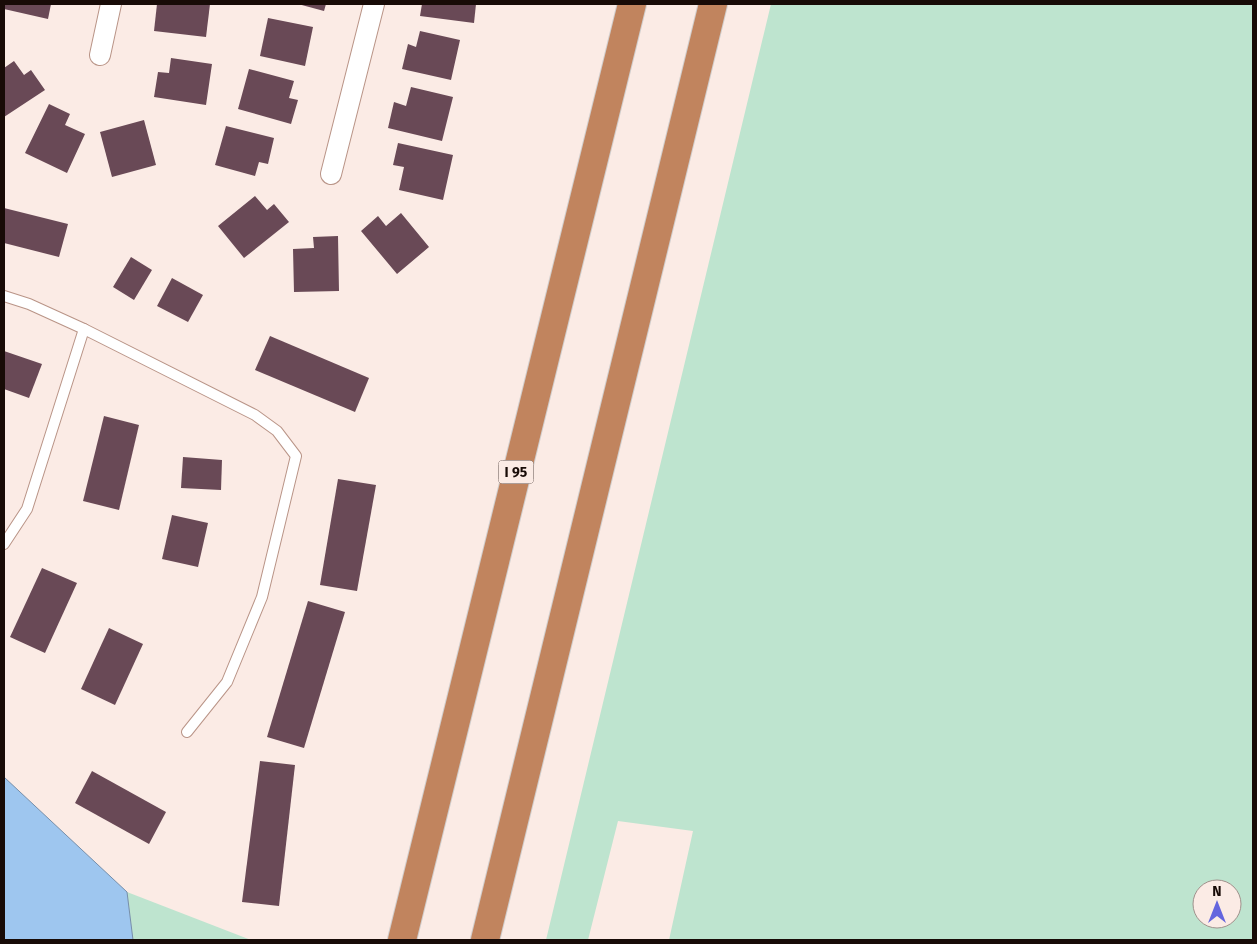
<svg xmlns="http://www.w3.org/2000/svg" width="1257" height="944" viewBox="0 0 1257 944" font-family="'Fira Sans',sans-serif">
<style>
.green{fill:#bee4cf;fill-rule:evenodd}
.water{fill:#9ec6ef;stroke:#768ea9}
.building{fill:#694956}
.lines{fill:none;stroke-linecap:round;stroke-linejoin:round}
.lane-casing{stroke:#b99487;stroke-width:12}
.street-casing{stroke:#b99487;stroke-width:22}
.highway-casing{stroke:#d1cecd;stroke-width:30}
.lane{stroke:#fff;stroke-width:10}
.street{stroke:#fff;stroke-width:20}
.highway{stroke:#c1845e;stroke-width:28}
.labels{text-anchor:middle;stroke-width:5;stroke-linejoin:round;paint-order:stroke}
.shield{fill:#fbebe5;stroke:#5c4e4a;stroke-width:1}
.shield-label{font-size:14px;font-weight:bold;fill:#180b07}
</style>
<rect width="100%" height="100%" fill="#fbebe5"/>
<g class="green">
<path d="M 771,4 L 1253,4 L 1253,940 L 669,940 L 693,831 L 618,821 L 588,940 L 546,940 ZM 1202,889 L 1232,889 L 1232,919 L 1202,919 Z"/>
<path d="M 127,892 L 251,940 L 133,940 Z"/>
</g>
<path class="water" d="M 4,777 L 127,892 L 133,940 L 4,940 Z"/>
<g class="building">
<path d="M 4,4 L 51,4 L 48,19 L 4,9 Z"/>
<path d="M 157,4 L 210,4 L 206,37 L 154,31 Z"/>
<path d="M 298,4 L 326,4 L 324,11 Z"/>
<path d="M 422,4 L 476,4 L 474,23 L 420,16 Z"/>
<path d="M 268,18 L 313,27 L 305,66 L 260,56 Z"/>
<path d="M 420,31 L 460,40 L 451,80 L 402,69 L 408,44 L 416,47 Z"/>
<path d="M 171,58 L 212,64 L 206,105 L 154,97 L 158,72 L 169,73 Z"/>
<path d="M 14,61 L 24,75 L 31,70 L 45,90 L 4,117 L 4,68 Z"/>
<path d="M 249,69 L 294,81 L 289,98 L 298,100 L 291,124 L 238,109 Z"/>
<path d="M 411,87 L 453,97 L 442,141 L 388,128 L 394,102 L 406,106 Z"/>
<path d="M 49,104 L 70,114 L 65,125 L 85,134 L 67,173 L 25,153 Z"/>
<path d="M 144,120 L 156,165 L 112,177 L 100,132 Z"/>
<path d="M 226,126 L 274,138 L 268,164 L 259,162 L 255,176 L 215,165 Z"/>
<path d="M 398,143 L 453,155 L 443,200 L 399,190 L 404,167 L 393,165 Z"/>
<path d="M 255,196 L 267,210 L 274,204 L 289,222 L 244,258 L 218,226 Z"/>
<path d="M 4,208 L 68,224 L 59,257 L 4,243 Z"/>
<path d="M 401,213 L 429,247 L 397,274 L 361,231 L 378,216 L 386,226 Z"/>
<path d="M 338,236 L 339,291 L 294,292 L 293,249 L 314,248 L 313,237 Z"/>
<path d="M 131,257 L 152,270 L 134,300 L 113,287 Z"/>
<path d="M 172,278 L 203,295 L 188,322 L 157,306 Z"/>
<path d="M 270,336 L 369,378 L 355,412 L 255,370 Z"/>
<path d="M 4,351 L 42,364 L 29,398 L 4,389 Z"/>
<path d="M 104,416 L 139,425 L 119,510 L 83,501 Z"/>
<path d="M 183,457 L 222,460 L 221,490 L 181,488 Z"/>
<path d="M 338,479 L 376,485 L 357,591 L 320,585 Z"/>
<path d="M 172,515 L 208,523 L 198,567 L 162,559 Z"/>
<path d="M 42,568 L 77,583 L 45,653 L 10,637 Z"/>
<path d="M 308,601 L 345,612 L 304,748 L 267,737 Z"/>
<path d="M 109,628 L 143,644 L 115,705 L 81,689 Z"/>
<path d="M 260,761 L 295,765 L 279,906 L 242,902 Z"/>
<path d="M 92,771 L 166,812 L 149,844 L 75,803 Z"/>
</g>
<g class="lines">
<defs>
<g id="lane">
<path d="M 4,296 L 29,304 L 84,329 L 255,415 L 277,431 L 296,456 L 262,597 L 227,682 L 187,732"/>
<path d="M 4,544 L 27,509 L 84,329"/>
</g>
<g id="street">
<path d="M 100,55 L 111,4"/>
<path d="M 331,174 L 374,4"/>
</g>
<g id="highway">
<path d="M 402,940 L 632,4"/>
<path d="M 485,940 L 713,4"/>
</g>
</defs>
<use href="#lane" class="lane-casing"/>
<use href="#street" class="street-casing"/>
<use href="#highway" class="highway-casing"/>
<use href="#lane" class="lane"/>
<use href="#street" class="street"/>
<use href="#highway" class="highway"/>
</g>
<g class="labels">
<rect class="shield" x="498.5" y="460.5" width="35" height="23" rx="4"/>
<g class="shield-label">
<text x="516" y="477">I 95</text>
</g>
</g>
<rect width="1257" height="944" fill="none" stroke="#180b07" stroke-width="10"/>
<g transform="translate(1217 904)"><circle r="24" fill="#fbebe5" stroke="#a0918c"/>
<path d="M0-4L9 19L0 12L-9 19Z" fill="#6465de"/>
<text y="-8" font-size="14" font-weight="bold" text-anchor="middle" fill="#180b07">N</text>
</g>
</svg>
